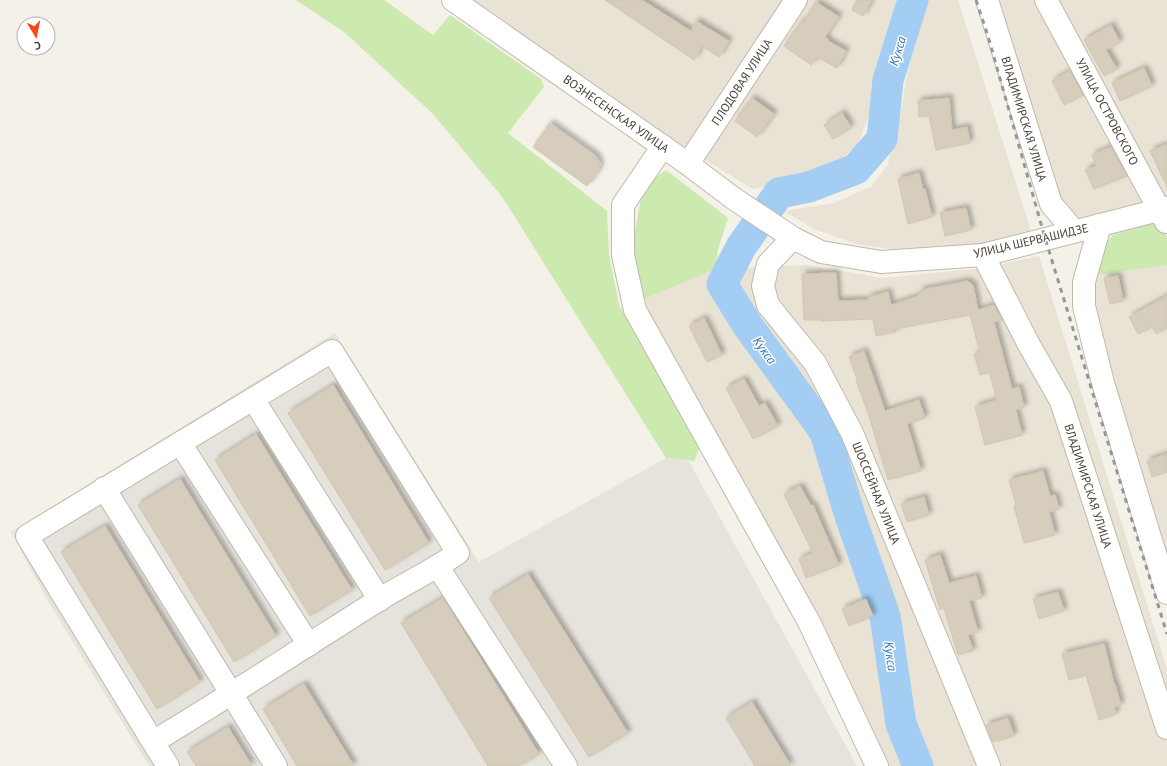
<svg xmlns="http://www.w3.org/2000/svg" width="1167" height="766" viewBox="0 0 1167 766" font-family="'PT Sans',sans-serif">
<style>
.residential{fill:#e8e3d5}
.industrial{fill:#e6e2dc}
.green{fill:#cce9b0}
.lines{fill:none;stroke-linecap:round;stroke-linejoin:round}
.river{stroke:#a3cdf2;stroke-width:31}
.building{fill:#d6cdbd;stroke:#d1c6b0;filter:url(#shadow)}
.minor-casing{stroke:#c0b9aa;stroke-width:24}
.minor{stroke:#fff;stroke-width:22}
.rail{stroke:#979797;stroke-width:3;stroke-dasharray:5 5;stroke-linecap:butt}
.labels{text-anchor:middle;stroke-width:3;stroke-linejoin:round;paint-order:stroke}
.street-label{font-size:12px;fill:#474236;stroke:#fff}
.water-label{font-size:13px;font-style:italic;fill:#2d74b6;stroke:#fff}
</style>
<defs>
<filter id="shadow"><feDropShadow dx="3.5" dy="-3.5" stdDeviation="2" flood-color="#0004"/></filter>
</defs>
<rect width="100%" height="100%" fill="#f4f1e8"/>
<g class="residential">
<path d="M 471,0 L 789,0 L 690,153 Z"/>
<path d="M 807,0 L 896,0 L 896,6 L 876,97 L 857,146 L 831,167 L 784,183 L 753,189 L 705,160 Z"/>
<path d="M 925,0 L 958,0 L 1031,231 L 973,246 L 911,252 L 856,244 L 814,229 L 784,211 L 834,203 L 872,186 L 888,164 L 900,118 L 906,79 Z"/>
<path d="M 990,0 L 1167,0 L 1167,199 L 1061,227 Z"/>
<path d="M 1039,256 L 1167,669 L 1167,766 L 888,766 L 668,352 L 642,300 L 716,269 L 807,265 L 882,278 L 983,268 Z"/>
<path d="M 1167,265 L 1167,577 L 1089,306 L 1091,276 Z"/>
</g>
<path class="industrial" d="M 335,333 L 479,562 L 666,458 L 688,460 L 857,766 L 149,766 L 49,603 L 11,532 Z"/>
<g class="green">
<path d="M 296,0 L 384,0 L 433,35 L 450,15 L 541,79 L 544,87 L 508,133 L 607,211 L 609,255 L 619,305 L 700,447 L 694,462 L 688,460 L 666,458 L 503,198 L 433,114 L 344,32 Z"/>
<path d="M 666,170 L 728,218 L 718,249 L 716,269 L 642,300 L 632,247 L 641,199 L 654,178 Z"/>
<path d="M 1159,222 L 1167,237 L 1167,265 L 1091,276 L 1102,248 L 1113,235 Z"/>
</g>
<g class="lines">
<path class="river" d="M 913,0 L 888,80 L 882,139 L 856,169 L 809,187 L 779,193 L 741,247 L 722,284 L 748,326 L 825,432 L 850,516 L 885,616 L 901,724 L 918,766"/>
</g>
<g class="building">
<path d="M 605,0 L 642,0 L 691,31 L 696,21 L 729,41 L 719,57 L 702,46 L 694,60 Z"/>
<path d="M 857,0 L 872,0 L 863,16 L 852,10 Z"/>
<path d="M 816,2 L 839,17 L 825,37 L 829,40 L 828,41 L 846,51 L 837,68 L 817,57 L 811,65 L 784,46 L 802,21 L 804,22 Z"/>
<path d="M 1111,25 L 1120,42 L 1106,50 L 1117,69 L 1104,76 L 1084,40 Z"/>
<path d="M 1144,68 L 1152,86 L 1120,101 L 1112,83 Z"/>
<path d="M 1070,71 L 1083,95 L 1064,105 L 1052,81 Z"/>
<path d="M 752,98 L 774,114 L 757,137 L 735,121 Z"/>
<path d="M 949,98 L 952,130 L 967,127 L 970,143 L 936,150 L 929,116 L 919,117 L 918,101 Z"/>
<path d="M 842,113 L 851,127 L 833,139 L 824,125 Z"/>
<path d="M 550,123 L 596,156 L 600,163 L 599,170 L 587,186 L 533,147 Z"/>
<path d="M 1167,144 L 1167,187 L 1150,151 Z"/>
<path d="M 1111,147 L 1127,176 L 1094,189 L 1085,170 L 1096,166 L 1092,155 Z"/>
<path d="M 919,173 L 923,190 L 925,189 L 932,217 L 908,224 L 898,179 Z"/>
<path d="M 966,208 L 971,230 L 945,236 L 940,213 Z"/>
<path d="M 836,273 L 838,301 L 869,300 L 868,297 L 888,292 L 891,305 L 918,296 L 921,290 L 967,281 L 973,285 L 978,310 L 994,305 L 1002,320 L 994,322 L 1012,389 L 1019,387 L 1024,407 L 1016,410 L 1022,435 L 985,445 L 975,407 L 997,400 L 989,372 L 980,375 L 974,354 L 980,353 L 970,315 L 895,329 L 896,332 L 876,336 L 873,319 L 822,321 L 822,320 L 804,320 L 802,274 Z"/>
<path d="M 1118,276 L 1123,301 L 1110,304 L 1104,278 Z"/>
<path d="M 1167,296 L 1167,328 L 1156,334 L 1152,327 L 1138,334 L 1129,317 Z"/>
<path d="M 704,318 L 722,355 L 707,362 L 689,326 Z"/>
<path d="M 864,351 L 885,411 L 919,400 L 925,418 L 907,424 L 921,471 L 888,480 L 869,416 L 856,380 L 857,379 L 849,357 Z"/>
<path d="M 744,379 L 759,406 L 765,403 L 778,426 L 753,439 L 726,388 Z"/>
<path d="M 333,385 L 429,543 L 385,570 L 288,413 Z"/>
<path d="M 256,434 L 352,590 L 310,616 L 215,460 Z"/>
<path d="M 1167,454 L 1167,472 L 1152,477 L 1147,461 Z"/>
<path d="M 1043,471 L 1050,496 L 1055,495 L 1059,509 L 1049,512 L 1055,535 L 1024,543 L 1014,506 L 1016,505 L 1009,480 Z"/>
<path d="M 180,479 L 276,636 L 234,662 L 138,505 Z"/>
<path d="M 800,486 L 811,506 L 813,505 L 839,565 L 806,578 L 799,559 L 813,553 L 784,494 Z"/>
<path d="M 924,497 L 929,515 L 907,522 L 901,504 Z"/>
<path d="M 105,526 L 200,682 L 157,709 L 61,552 Z"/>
<path d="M 940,555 L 949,583 L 976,576 L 982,598 L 969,601 L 978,632 L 968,635 L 973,651 L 958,655 L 944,608 L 940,610 L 925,560 Z"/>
<path d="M 528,574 L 628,733 L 589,757 L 489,598 Z"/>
<path d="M 1058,592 L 1064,611 L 1039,619 L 1033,599 Z"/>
<path d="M 443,598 L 539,754 L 519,766 L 488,766 L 401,623 Z"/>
<path d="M 866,599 L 873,616 L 849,626 L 842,609 Z"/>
<path d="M 1104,644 L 1114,684 L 1115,684 L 1121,705 L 1114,707 L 1116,714 L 1099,720 L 1086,675 L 1069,680 L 1062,654 Z"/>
<path d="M 304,684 L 354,766 L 297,766 L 263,709 Z"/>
<path d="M 752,702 L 791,766 L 755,766 L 726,718 Z"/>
<path d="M 1008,718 L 1014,736 L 993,742 L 986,725 Z"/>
<path d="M 228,727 L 252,766 L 196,766 L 187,752 Z"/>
</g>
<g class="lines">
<defs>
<g id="minor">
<path d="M 453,0 L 688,164 L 733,198 L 793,238 L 821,252 L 881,262 L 983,255 L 1167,208"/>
<path d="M 987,0 L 1051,204 L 1074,231"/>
<path d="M 1046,0 L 1166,222"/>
<path d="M 663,146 L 623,205 L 623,255 L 635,310 L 809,622 L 877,766"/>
<path d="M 688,164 L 796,0"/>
<path d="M 1100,225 L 1084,282 L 1084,306 L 1103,383 L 1167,593"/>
<path d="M 793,238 L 768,264 L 763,286 L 768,305 L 815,363 L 852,433 L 989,766"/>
<path d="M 983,255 L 1028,343 L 1061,401 L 1167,728"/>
<path d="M 253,399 L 380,600"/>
<path d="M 180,443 L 309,645"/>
<path d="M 104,488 L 276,766"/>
<path d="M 438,567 L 566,766"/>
<path d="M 153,742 C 229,696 303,648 377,601 C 404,584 432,571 458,553 L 332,351 L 27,536 L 153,742 L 168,766"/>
</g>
</defs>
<use href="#minor" class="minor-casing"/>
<use href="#minor" class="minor"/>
<path class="rail" d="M 976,0 L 988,36 L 1045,238 L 1167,634"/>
</g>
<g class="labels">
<g class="street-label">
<text transform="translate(742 82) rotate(-57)" y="4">ПЛОДОВАЯ УЛИЦА</text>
<text transform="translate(1107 112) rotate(62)" y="4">УЛИЦА ОСТРОВСКОГО</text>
<text transform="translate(616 114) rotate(35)" y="4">ВОЗНЕСЕНСКАЯ УЛИЦА</text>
<text transform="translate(1024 119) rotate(73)" y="4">ВЛАДИМИРСКАЯ УЛИЦА</text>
<text transform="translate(1031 241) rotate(-13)" y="4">УЛИЦА ШЕРВАШИДЗЕ</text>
<text transform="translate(1088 486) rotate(72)" y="4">ВЛАДИМИРСКАЯ УЛИЦА</text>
<text transform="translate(876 493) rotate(68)" y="4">ШОССЕЙНАЯ УЛИЦА</text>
</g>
<g class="water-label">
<text transform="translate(897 51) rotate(-73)" y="5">Кукса</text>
<text transform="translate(765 350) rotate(54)" y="5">Кукса</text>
<text transform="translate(891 656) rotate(82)" y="5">Кукса</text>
</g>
</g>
<g transform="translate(36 36) rotate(170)"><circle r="19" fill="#ffffff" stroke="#b5b3af"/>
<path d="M0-3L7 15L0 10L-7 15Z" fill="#fd4515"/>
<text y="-6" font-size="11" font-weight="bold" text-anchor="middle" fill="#474236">С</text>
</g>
</svg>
